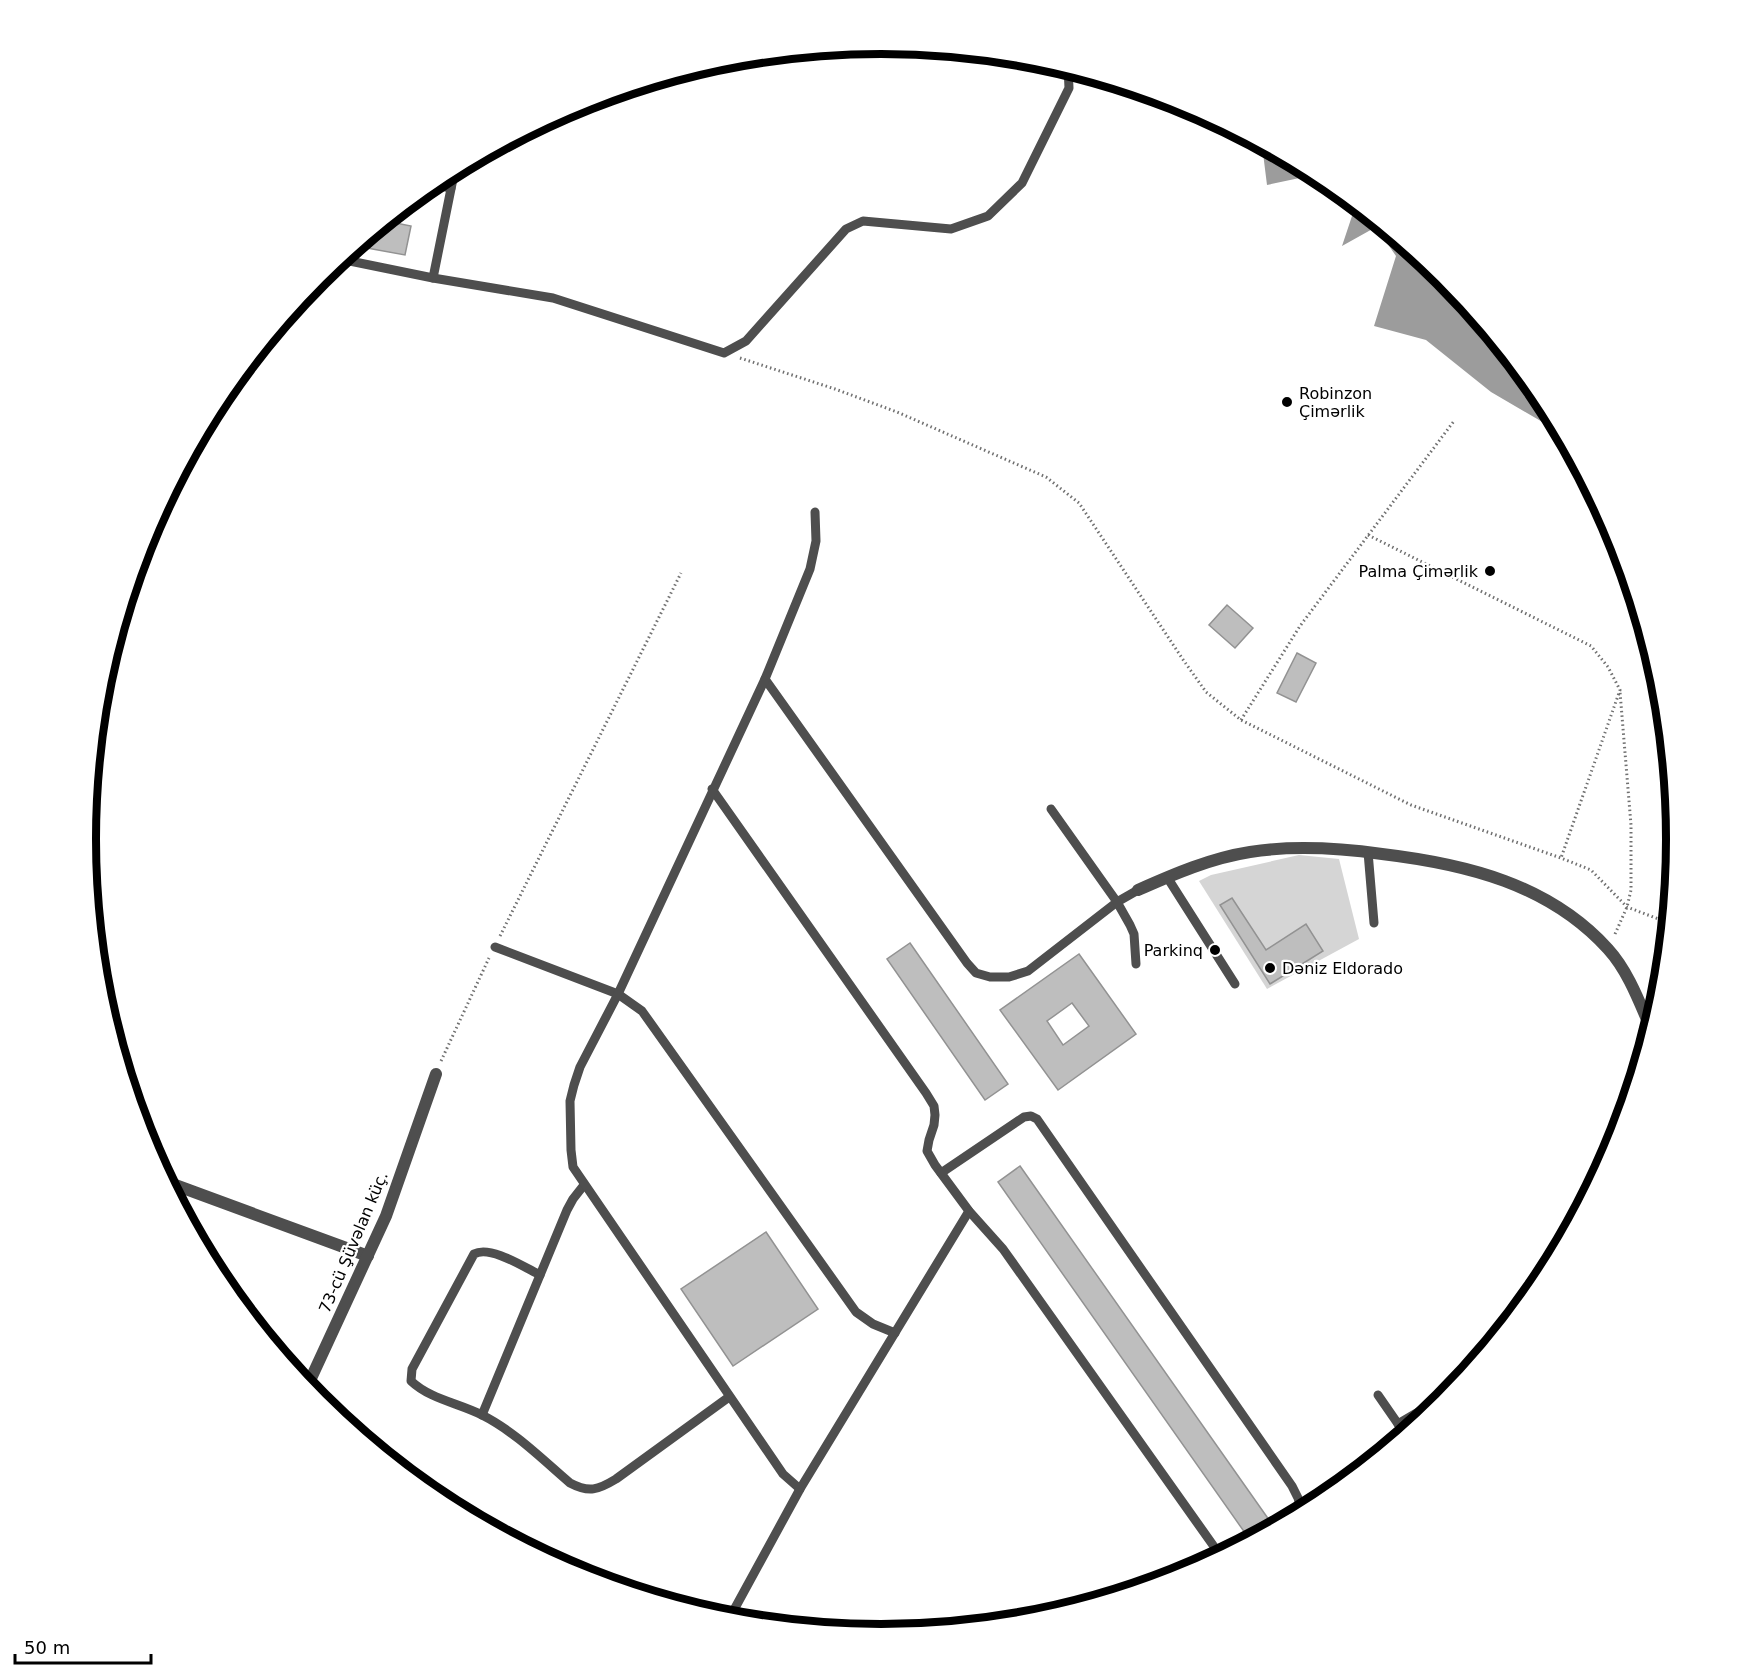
<svg xmlns="http://www.w3.org/2000/svg" width="1763" height="1678" viewBox="0 0 1763 1678" font-family="'DejaVu Sans',sans-serif">
<style>
.green{fill:#d5d5d5}
.water{fill:#9c9c9c}
.building{fill:#bebebe;stroke:#929292;stroke-width:1.5;fill-rule:evenodd}
.lines{fill:none;stroke-linecap:round;stroke-linejoin:round}
.path{stroke:#707070;stroke-width:3;stroke-dasharray:1.5 3;stroke-linecap:butt}
.lane{stroke:#4e4e4e;stroke-width:9}
.street{stroke:#4e4e4e;stroke-width:12}
.poi-dot{fill:#000;stroke:#fff;stroke-width:2}
.labels{text-anchor:middle;stroke-width:4.5;stroke-linejoin:round;paint-order:stroke}
.poi-label{font-size:16px;fill:#000;stroke:#fff;text-anchor:start}
.street-label{font-size:16px;fill:#000;stroke:#fff}
.rim{fill:none;stroke:#000;stroke-width:8}
</style>
<rect width="100%" height="100%" fill="#fff"/>
<path class="green" d="M 1299,855 L 1339,859 L 1359,939 L 1267,989 L 1199,881 L 1211,875 Z"/>
<path class="water" d="M 1262,145 L 1324,178 L 1444,277 L 1543,397 L 1563,434 L 1491,392 L 1426,340 L 1374,326 L 1396,256 L 1376,227 L 1342,246 L 1355,207 L 1309,176 L 1267,185 Z"/>
<g class="building">
<path d="M 386,221 L 411,226 L 405,255 L 356,246 Z"/>
<path d="M 1227,605 L 1253,628 L 1235,648 L 1209,625 Z"/>
<path d="M 1297,653 L 1316,663 L 1296,702 L 1277,693 Z"/>
<path d="M 1232,898 L 1266,950 L 1306,924 L 1323,951 L 1270,984 L 1220,905 Z"/>
<path d="M 910,943 L 1008,1084 L 985,1100 L 887,959 Z"/>
<path d="M 1079,954 L 1136,1034 L 1058,1090 L 1000,1010 ZM 1072,1003 L 1089,1026 L 1063,1045 L 1047,1021 Z"/>
<path d="M 1020,1166 L 1274,1527 L 1250,1540 L 998,1182 Z"/>
<path d="M 766,1232 L 818,1309 L 733,1366 L 681,1289 Z"/>
</g>
<g class="lines">
<g class="path">
<path d="M 740,358 L 835,389 L 897,412 L 1046,477 L 1079,503 L 1184,661 L 1206,692 L 1241,720 L 1411,805 L 1561,858 L 1591,870 L 1627,907 L 1669,923"/>
<path d="M 1368,535 L 1591,646 L 1608,667 L 1620,690 L 1561,858"/>
<path d="M 1241,720 L 1300,626 L 1454,421"/>
<path d="M 1615,934 L 1627,907 L 1631,890 L 1631,825 L 1620,692"/>
<path d="M 500,936 L 681,573"/>
<path d="M 441,1061 L 489,958"/>
</g>
<g class="lane">
<path d="M 431,184 L 451,188"/>
<path d="M 340,259 L 433,278 L 553,298 L 724,353 L 746,341 L 846,229 L 863,221 L 951,229 L 988,216 L 1022,183 L 1069,88 L 1068,68"/>
<path d="M 433,278 L 455,169"/>
<path d="M 765,679 L 967,963 L 976,973 L 990,977 L 1009,977 L 1028,971 L 1117,902 L 1138,890"/>
<path d="M 712,789 L 926,1093 L 934,1106 L 935,1115 L 934,1125 L 929,1140 L 927,1151 L 935,1165 L 969,1211 L 1003,1249 L 1220,1555"/>
<path d="M 1051,809 L 1117,902 L 1130,925 L 1134,934 L 1136,964"/>
<path d="M 1368,852 L 1374,923"/>
<path d="M 1167,877 L 1235,984"/>
<path d="M 495,947 L 618,994 L 642,1011 L 856,1312 L 873,1324 L 895,1333"/>
<path d="M 941,1173 L 1024,1117 L 1031,1116 L 1037,1119 L 1292,1486 L 1298,1498 L 1302,1512"/>
<path d="M 540,1275 C 524,1267 490,1245 474,1254 L 412,1369 L 411,1381 C 430,1399 458,1403 482,1415 C 514,1431 542,1459 570,1483 C 589,1493 598,1490 616,1479 L 729,1397"/>
<path d="M 1378,1395 L 1405,1434"/>
<path d="M 482,1415 L 567,1210 L 573,1199 L 584,1185"/>
<path d="M 1398,1424 L 1432,1404 L 1446,1399"/>
<path d="M 800,1489 L 783,1474 L 573,1167 L 571,1150 L 570,1101 L 574,1085 L 580,1067 L 618,994 L 765,679 L 810,569 L 816,541 L 815,512"/>
<path d="M 729,1619 L 800,1489 L 969,1211"/>
</g>
<g class="street">
<path d="M 1138,890 C 1174,874 1211,858 1250,852 C 1294,845 1339,848 1382,854 C 1466,864 1549,884 1608,949 C 1628,971 1639,1001 1651,1029"/>
<path d="M 167,1182 L 368,1256"/>
<path d="M 307,1387 L 386,1216 L 436,1074"/>
</g>
</g>
<g class="poi-dot">
<circle cx="1287" cy="402" r="6"/>
<circle cx="1490" cy="571" r="6"/>
<circle cx="1215" cy="950" r="6"/>
<circle cx="1270" cy="968" r="6"/>
</g>
<g class="labels">
<g class="poi-label">
<text x="1299" y="399">Robinzon<tspan x="1299" dy="18">Çimərlik</tspan></text>
<text x="1478" y="577" text-anchor="end">Palma Çimərlik</text>
<text x="1203" y="956" text-anchor="end">Parkinq</text>
<text x="1282" y="974">Dəniz Eldorado</text>
</g>
<g class="street-label">
<text transform="translate(353 1242) rotate(-67)" y="6">73-cü Şüvəlan küç.</text>
</g>
</g>
<path d="M0 0H1763V1678H0ZM96 839a785 785 0 1 1 1570 0a785 785 0 1 1-1570 0Z" fill="#fff" fill-rule="evenodd"/>
<path class="rim" d="M96 839a785 785 0 1 1 1570 0a785 785 0 1 1-1570 0Z"/>
<path d="M15 1654v9h136v-9" fill="none" stroke="#000000" stroke-width="3"/>
<text x="24" y="1654" font-size="18" fill="#000000" stroke="#ffffff" stroke-width="4.5" paint-order="stroke">50 m</text>
</svg>
